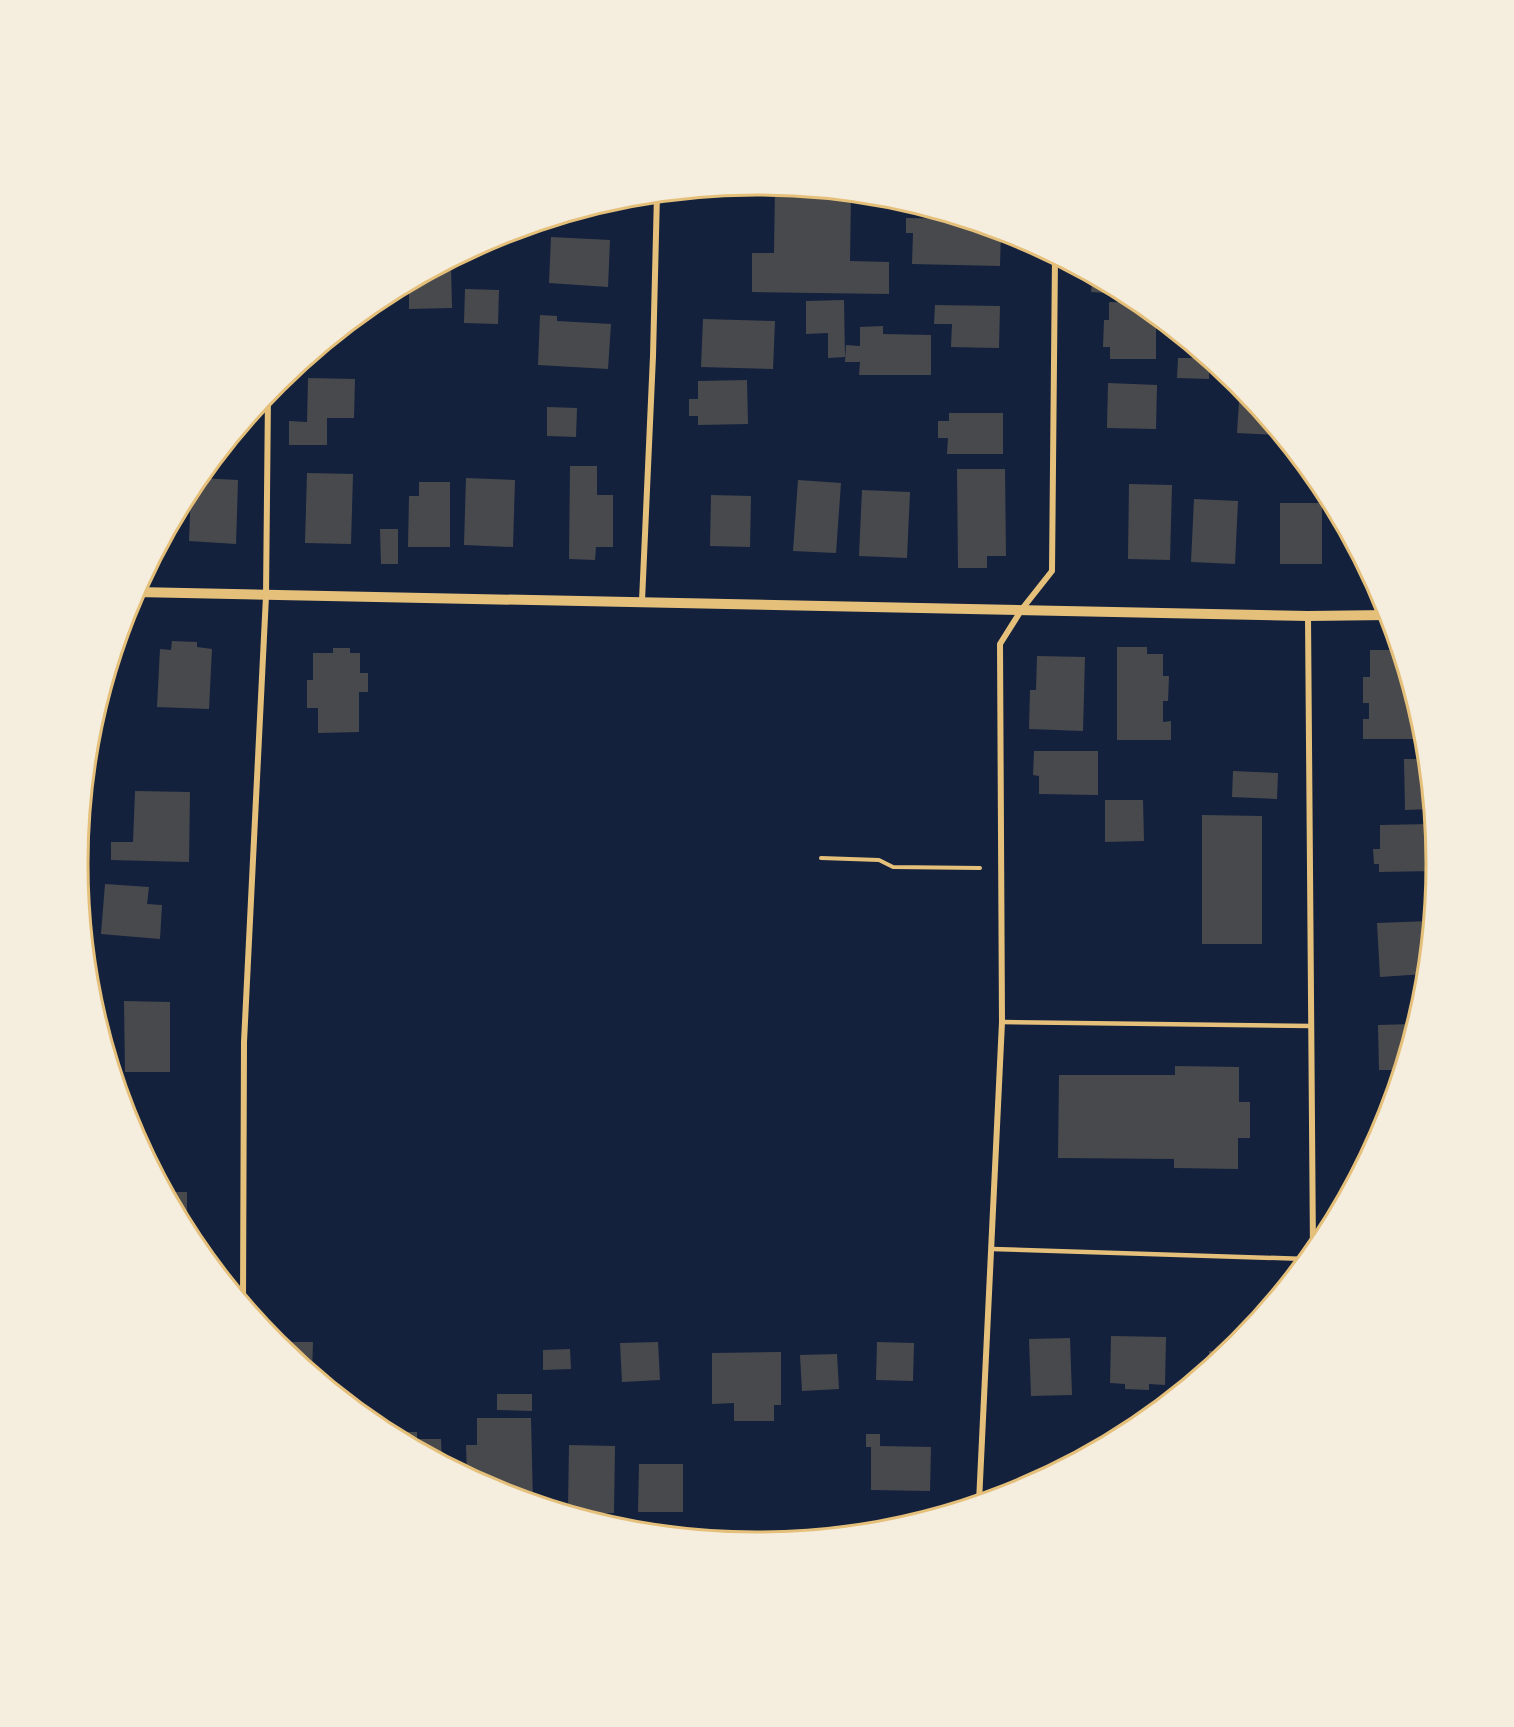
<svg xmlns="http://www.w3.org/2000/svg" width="1514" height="1727" viewBox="0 0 1514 1727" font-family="Raleway,sans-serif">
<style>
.building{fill:#48494c}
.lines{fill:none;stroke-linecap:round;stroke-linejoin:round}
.path{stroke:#e5c07b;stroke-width:4}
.service{stroke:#e5c07b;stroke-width:4.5}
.minor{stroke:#e5c07b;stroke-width:6}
.tertiary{stroke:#e5c07b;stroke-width:10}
.rim{fill:none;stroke:#e5c07b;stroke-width:3}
</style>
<rect width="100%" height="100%" fill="#14213d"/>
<g class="building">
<path d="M 775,186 L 851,194 L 850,261 L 889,262 L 889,294 L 752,292 L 752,253 L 774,253 Z"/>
<path d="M 906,218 L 961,219 L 1001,231 L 1000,266 L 912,264 L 913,233 L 906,233 Z"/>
<path d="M 551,237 L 610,240 L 608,287 L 549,283 Z"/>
<path d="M 451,266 L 452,308 L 409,309 L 409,283 L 440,267 Z"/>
<path d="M 1093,277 L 1120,291 L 1124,294 L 1091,292 Z"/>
<path d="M 465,289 L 499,290 L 498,324 L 464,323 Z"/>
<path d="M 844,300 L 845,357 L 828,358 L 828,333 L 806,334 L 806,301 Z"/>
<path d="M 1109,302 L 1139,303 L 1156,317 L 1156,359 L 1110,359 L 1110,347 L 1103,347 L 1104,320 L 1109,320 Z"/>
<path d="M 935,305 L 1000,306 L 999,348 L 951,347 L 952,324 L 934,324 Z"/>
<path d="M 540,315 L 557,316 L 557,321 L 611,324 L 608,369 L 538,365 Z"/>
<path d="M 703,319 L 775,321 L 773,369 L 701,367 Z"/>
<path d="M 883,326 L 883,334 L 931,335 L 931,375 L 859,375 L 860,362 L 845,362 L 846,345 L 860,346 L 860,327 Z"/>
<path d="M 1178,358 L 1206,358 L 1209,360 L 1209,379 L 1177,378 Z"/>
<path d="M 308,378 L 355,379 L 354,418 L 327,418 L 327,445 L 289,445 L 289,421 L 307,422 Z"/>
<path d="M 747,380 L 748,424 L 698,425 L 698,416 L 689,416 L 689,399 L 698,399 L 698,381 Z"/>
<path d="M 1108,383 L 1157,385 L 1156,429 L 1107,428 Z"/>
<path d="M 1240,386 L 1278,433 L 1278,435 L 1237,433 Z"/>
<path d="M 547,407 L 577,408 L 576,437 L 547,436 Z"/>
<path d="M 949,413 L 1003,413 L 1003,454 L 947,454 L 948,438 L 938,438 L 938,421 L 949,421 Z"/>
<path d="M 570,466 L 597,466 L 597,495 L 613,495 L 613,547 L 596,547 L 595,560 L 569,559 Z"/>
<path d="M 957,469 L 1005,469 L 1006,556 L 987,556 L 987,568 L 958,568 Z"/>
<path d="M 307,473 L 353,474 L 351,544 L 305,543 Z"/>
<path d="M 199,478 L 238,480 L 236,544 L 189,541 L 191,489 Z"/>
<path d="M 466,478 L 515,480 L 513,547 L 464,545 Z"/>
<path d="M 798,480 L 841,483 L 836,553 L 793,551 Z"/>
<path d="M 419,482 L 450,482 L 450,547 L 408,547 L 409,496 L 419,496 Z"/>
<path d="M 1129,484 L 1172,485 L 1170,560 L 1128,559 Z"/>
<path d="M 862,490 L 910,492 L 907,558 L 859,556 Z"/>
<path d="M 711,495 L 751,496 L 750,547 L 710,546 Z"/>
<path d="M 1194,499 L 1238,501 L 1235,564 L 1191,562 Z"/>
<rect x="1280" y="503" width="42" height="61"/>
<path d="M 380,529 L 398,529 L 398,564 L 381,564 Z"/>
<path d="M 172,641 L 197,642 L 197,647 L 212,649 L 209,709 L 157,707 L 160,649 L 171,650 Z"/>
<path d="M 1117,647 L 1147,647 L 1147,654 L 1163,654 L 1163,676 L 1169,676 L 1168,701 L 1163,701 L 1163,722 L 1171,721 L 1171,740 L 1117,740 Z"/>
<path d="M 333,648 L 350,648 L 350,653 L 360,653 L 360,673 L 368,673 L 368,692 L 359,692 L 359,732 L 318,733 L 318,708 L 307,708 L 307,680 L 313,680 L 313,653 L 333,653 Z"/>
<path d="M 1370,650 L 1398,650 L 1417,711 L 1417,739 L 1363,739 L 1363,719 L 1369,719 L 1369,703 L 1363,703 L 1363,677 L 1370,677 Z"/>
<path d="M 1037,656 L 1085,657 L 1083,731 L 1029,729 L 1030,690 L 1036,690 Z"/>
<path d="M 1034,751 L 1098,751 L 1098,795 L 1039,794 L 1039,776 L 1033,775 Z"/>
<path d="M 1404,759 L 1426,759 L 1431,809 L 1405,810 Z"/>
<path d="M 1233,771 L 1278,773 L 1277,799 L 1232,797 Z"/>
<path d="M 135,791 L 190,792 L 189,862 L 111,860 L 111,842 L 133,842 Z"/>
<path d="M 1105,800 L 1143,800 L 1144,841 L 1105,842 Z"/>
<path d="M 1202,815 L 1262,816 L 1262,944 L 1202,944 Z"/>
<path d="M 1432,824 L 1435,871 L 1379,872 L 1379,864 L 1374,864 L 1373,849 L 1380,849 L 1380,825 Z"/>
<path d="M 105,884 L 149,887 L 147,904 L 162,905 L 160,939 L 101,934 Z"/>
<path d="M 1430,921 L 1425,974 L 1380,977 L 1377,923 Z"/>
<path d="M 124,1001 L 170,1002 L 170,1072 L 125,1072 Z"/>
<path d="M 1414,1024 L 1401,1070 L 1379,1070 L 1378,1025 Z"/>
<path d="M 1175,1066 L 1239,1067 L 1239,1102 L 1250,1102 L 1250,1138 L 1238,1138 L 1238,1169 L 1174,1168 L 1174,1159 L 1058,1158 L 1059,1075 L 1175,1075 Z"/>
<path d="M 166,1192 L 187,1192 L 187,1230 L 180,1217 Z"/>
<path d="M 1111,1336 L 1166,1337 L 1165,1385 L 1149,1384 L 1149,1390 L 1125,1389 L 1125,1384 L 1110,1383 Z"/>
<path d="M 1070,1338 L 1072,1395 L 1031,1396 L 1029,1339 Z"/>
<path d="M 279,1342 L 313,1342 L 312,1373 L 279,1346 Z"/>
<path d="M 658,1342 L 660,1380 L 622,1382 L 620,1343 Z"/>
<path d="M 877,1342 L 914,1343 L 913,1381 L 876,1380 Z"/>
<path d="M 570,1349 L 571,1369 L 543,1370 L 543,1350 Z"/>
<path d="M 1209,1351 L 1229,1351 L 1210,1366 Z"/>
<path d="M 781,1352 L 781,1405 L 774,1405 L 774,1421 L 734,1421 L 734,1403 L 712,1404 L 712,1353 Z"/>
<path d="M 837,1354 L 839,1389 L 802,1391 L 800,1355 Z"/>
<path d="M 497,1394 L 532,1394 L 532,1411 L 497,1410 Z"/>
<path d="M 477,1418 L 531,1418 L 533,1502 L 497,1491 L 467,1475 L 466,1445 L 477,1445 Z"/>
<path d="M 392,1432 L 417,1432 L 417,1439 L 441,1439 L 442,1461 Z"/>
<path d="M 866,1434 L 880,1434 L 880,1446 L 931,1447 L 930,1491 L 871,1490 L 871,1447 L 866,1447 Z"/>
<path d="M 569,1445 L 615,1446 L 614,1513 L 589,1513 L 589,1518 L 585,1518 L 573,1514 L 573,1511 L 568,1511 Z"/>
<path d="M 639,1464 L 683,1464 L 683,1512 L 638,1512 Z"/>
</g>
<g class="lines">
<path class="path" d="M 821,858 L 879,860 L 893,867 L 980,868"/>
<g class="service">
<path d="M 1002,1022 L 1311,1026"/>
<path d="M 992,1249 L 1306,1259"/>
</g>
<g class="minor">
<path d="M 642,601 L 653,356 L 657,194"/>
<path d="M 1308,616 L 1313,1251"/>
<path d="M 243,1302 L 244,1042 L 266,596 L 268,395"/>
<path d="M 979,1502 L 1002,1022 L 1000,644 L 1022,609 L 1052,571 L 1055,257"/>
</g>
<path class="tertiary" d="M 136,592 L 1308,616 L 1388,615"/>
</g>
<path d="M0 0H1514V1727H0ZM756 195H758A668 668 0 0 1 1426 863V864A668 668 0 0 1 758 1532H756A668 668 0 0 1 88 864V863A668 668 0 0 1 756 195Z" fill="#f5edde" fill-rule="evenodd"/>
<path class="rim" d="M756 195H758A668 668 0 0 1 1426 863V864A668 668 0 0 1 758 1532H756A668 668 0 0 1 88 864V863A668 668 0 0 1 756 195Z"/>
</svg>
